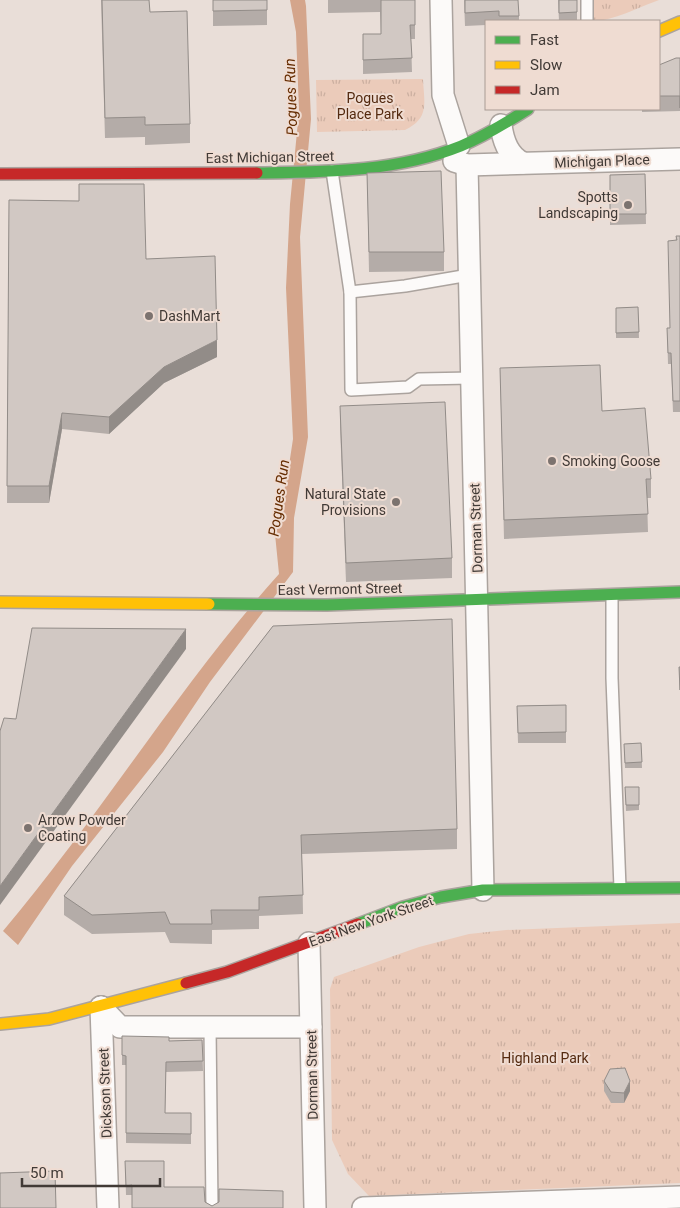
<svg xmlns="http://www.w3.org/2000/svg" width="680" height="1208" viewBox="0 0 680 1208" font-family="Roboto,sans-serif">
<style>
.grass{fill:url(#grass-tufts)}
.water{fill:#d4a58b}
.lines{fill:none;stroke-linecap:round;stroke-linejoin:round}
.lane-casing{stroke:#aba39e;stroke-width:14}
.street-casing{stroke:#aba39e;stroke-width:24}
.fast-casing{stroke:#aba39e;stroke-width:14}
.slow-casing{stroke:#aba39e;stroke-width:14}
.jam-casing{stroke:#aba39e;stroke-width:14}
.lane{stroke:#fcfaf9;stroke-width:11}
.street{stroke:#fcfaf9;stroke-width:21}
.fast{stroke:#4caf50;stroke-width:11}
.slow{stroke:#ffc107;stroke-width:11}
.jam{stroke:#c62828;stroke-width:11}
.wall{fill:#b4aca8}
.shaded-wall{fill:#928c88}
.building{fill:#d1c8c3;stroke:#928c88}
.poi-dot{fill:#7c736f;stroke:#efdcd2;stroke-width:2}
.labels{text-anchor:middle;stroke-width:4;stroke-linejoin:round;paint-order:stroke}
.park-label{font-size:14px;fill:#542a10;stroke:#efdcd2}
.street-label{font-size:14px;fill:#413a36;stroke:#efdcd2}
.poi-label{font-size:14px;fill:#413a36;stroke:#efdcd2;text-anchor:start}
.water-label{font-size:15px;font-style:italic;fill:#662d02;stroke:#efdcd2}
</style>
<defs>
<pattern id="grass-tufts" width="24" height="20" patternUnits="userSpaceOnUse" patternTransform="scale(1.25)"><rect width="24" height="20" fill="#ebcbba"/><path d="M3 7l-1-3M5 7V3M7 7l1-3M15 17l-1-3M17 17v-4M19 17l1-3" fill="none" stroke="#cbafa0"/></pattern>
</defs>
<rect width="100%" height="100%" fill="#e9ded8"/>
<g class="grass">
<path d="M 593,0 L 659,0 C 639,7 613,21 593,21 Z"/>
<path d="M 423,79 C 424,103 430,118 405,130 L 317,132 L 316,80 Z"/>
<path d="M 680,923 L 680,1183 L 369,1196 L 348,1174 L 332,1140 L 330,989 L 334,977 L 419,947 L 469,934 L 506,930 Z"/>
</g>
<path class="water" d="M 290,0 L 305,0 L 306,6 L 311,119 L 300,237 L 308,437 L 294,518 L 293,572 L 210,682 L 163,752 L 72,866 L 18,945 L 3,931 C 100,816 179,686 279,574 L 275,534 L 288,472 L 293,439 L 286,288 L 290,204 L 299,111 L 296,32 Z"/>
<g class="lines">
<defs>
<g id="lane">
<path d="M 587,0 L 587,21"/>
<path d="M 332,171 L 350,292 L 405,286 L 469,275"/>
<path d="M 350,292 L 351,390 L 408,387 L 419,379 L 472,378"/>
<path d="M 612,595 L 612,678 L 620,888"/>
<path d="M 210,1027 L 212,1208"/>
</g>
<g id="street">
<path d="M 441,0 L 443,95 L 459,146"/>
<path d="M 501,125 C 503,141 508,156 523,163"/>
<path d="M 454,161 L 467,165 L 680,159"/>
<path d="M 467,165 L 483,890"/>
<path d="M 309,943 L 315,1208"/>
<path d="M 101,1007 L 120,1027 L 311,1027"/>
<path d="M 101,1007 L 108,1208"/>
<path d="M 363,1208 L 680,1197"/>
</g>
<g id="fast">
<path d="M 257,173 C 326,172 396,172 461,146 C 485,136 506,123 528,109"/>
<path d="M 209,604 L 327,605 L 680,592"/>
<path d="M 358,924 L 403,907 L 441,897 L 483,890 L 680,888"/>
</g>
<g id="slow">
<path d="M 659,31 L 680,22"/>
<path d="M 0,602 L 209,604"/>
<path d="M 0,1024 L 49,1019 L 186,983"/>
</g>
<g id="jam">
<path d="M 0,174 L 257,173"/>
<path d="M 186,983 L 227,972 L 358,924"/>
</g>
</defs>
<use href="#lane" class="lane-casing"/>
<use href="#street" class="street-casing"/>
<use href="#fast" class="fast-casing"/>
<use href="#slow" class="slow-casing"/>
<use href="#jam" class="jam-casing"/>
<use href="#lane" class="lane"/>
<use href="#street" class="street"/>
<use href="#fast" class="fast"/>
<use href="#slow" class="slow"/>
<use href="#jam" class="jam"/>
</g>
<g class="wall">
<path d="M 101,0 L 149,0 L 150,12 L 190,124 L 190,143 L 145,145 L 145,137 L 105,138 Z"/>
<path d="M 213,0 L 267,0 L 267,25 L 213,26 Z"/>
<path d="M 328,0 L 415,0 L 415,39 L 411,39 L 412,72 L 363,74 L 363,34 L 381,34 L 380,12 L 328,13 Z"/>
<path d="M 464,0 L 519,16 L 519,21 L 486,21 L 486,25 L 465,26 Z"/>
<path d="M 558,0 L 577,0 L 577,21 L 559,21 Z"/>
<path d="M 680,58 L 680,122 L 680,111 L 642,112 L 642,109 L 659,109 L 659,65 Z"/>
<path d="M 367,173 L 444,252 L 444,271 L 369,272 Z"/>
<path d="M 645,174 L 646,224 L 610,225 L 610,175 Z"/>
<path d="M 9,200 L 146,259 L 217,357 L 164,383 L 109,434 L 62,429 L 49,503 L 7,503 Z"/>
<path d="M 676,236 L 680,236 L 680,412 L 673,412 L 671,364 L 668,364 L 667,328 L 670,328 Z"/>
<path d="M 638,307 L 639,338 L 616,338 L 616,308 Z"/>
<path d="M 500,368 L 602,411 L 651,479 L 651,498 L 647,498 L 648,532 L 504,539 Z"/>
<path d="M 340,406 L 452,558 L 452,578 L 346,582 L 340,425 Z"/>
<path d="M 273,626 L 457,829 L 457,849 L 302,854 L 303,914 L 259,916 L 259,929 L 212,930 L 212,944 L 170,943 L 165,932 L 92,934 L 64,915 L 64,896 Z"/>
<path d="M 566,705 L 566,743 L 518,743 L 517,706 Z"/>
<path d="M 641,743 L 642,768 L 625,768 L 624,744 Z"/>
<path d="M 625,787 L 639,787 L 639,810 L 626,811 Z"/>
<path d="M 202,1040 L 203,1071 L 166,1072 L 165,1113 L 191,1113 L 191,1144 L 126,1143 L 126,1065 L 122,1065 L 122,1055 L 169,1041 Z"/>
<path d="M 604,1081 L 630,1091 L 624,1103 L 611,1103 L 604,1091 Z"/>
<path d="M 125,1161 L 164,1187 L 205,1202 L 212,1206 L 283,1208 L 132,1208 L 132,1195 L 126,1195 Z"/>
</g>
<g class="shaded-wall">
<path d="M 217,340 L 217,357 L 164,383 L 109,434 L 109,417 L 164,367 Z"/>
<path d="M 62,413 L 62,429 L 49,503 L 49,486 Z"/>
<path d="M 186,629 L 186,649 L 0,905 L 0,886 Z"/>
<path d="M 630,1081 L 630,1091 L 624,1103 L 624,1093 Z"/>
</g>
<g class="building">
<path d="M 102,0 L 149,0 L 150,12 L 187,11 L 190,124 L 145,125 L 145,117 L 105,118 Z"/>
<path d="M 213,0 L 267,0 L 267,10 L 213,11 Z"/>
<path d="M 381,0 L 415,0 L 415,25 L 410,25 L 412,58 L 363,60 L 363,34 L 381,34 Z"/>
<path d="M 465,0 L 518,0 L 519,16 L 499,16 L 499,11 L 465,13 Z"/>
<path d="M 559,0 L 577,0 L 577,12 L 559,13 Z"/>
<path d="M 676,58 L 680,58 L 680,108 L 680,96 L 659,96 L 659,65 Z"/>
<path d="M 441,171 L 444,252 L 369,252 L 367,173 Z"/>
<path d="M 645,174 L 646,214 L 610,214 L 610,175 Z"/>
<path d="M 79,184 L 144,184 L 146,259 L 215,256 L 217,340 L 164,367 L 109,417 L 62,413 L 49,486 L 7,486 L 9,200 L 79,201 Z"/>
<path d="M 676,236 L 680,236 L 680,401 L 673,401 L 671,353 L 668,353 L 667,328 L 670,328 L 668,241 L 677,240 Z"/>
<path d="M 638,307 L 639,332 L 616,333 L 616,308 Z"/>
<path d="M 600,365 L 602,411 L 645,408 L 651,479 L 646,479 L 648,514 L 504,520 L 500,368 Z"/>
<path d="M 445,402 L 452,558 L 346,563 L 340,406 Z"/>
<path d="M 452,619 L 457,829 L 301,835 L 303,895 L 259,897 L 259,910 L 211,910 L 212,924 L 170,924 L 165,912 L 92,915 L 64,896 L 273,626 Z"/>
<path d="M 32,628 L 186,629 L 0,886 L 0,731 L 4,718 L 16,719 Z"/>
<path d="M 679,667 L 680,667 L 680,690 Z"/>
<path d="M 566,705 L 566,732 L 518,733 L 517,706 Z"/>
<path d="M 641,743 L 642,762 L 625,763 L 624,744 Z"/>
<path d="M 625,787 L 639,787 L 639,805 L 626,805 Z"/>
<path d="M 122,1036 L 169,1037 L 169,1041 L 202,1040 L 203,1061 L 166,1062 L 165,1113 L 191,1113 L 191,1134 L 126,1133 L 126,1056 L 122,1055 Z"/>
<path d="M 625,1068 L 630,1081 L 624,1093 L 611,1092 L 604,1081 L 610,1069 Z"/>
<path d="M 125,1161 L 164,1161 L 164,1187 L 204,1187 L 205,1202 L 212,1206 L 219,1202 L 219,1189 L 283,1191 L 283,1208 L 132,1208 L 132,1185 L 126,1186 Z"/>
<path d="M 55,1171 L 56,1208 L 0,1208 L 0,1173 Z"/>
</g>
<g class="poi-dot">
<circle cx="628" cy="205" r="5"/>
<circle cx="149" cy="316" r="5"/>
<circle cx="552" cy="461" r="5"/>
<circle cx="396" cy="502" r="5"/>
<circle cx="28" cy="828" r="5"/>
</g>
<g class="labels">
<g class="park-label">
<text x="370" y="103">Pogues<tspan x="370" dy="16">Place Park</tspan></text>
<text x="545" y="1063">Highland Park</text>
</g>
<g class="street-label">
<text transform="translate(270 157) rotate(-1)" y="5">East Michigan Street</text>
<text transform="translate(602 161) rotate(-2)" y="5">Michigan Place</text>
<text transform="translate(476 528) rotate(-92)" y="5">Dorman Street</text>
<text transform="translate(340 589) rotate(-1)" y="5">East Vermont Street</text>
<text transform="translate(371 921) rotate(-19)" y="5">East New York Street</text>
<text transform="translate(312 1075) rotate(-91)" y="5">Dorman Street</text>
<text transform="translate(105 1093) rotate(-92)" y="5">Dickson Street</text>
</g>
<g class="poi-label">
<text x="618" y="202" text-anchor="end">Spotts<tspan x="618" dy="16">Landscaping</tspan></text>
<text x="159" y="321">DashMart</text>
<text x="562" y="466">Smoking Goose</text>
<text x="386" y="499" text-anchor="end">Natural State<tspan x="386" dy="16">Provisions</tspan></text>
<text x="38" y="825">Arrow Powder<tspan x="38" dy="16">Coating</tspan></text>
</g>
<g class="water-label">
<text transform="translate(291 97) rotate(-92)" y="5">Pogues Run</text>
<text transform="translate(279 498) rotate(-82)" y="5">Pogues Run</text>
</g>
</g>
<rect x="485" y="20" width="175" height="90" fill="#efdcd2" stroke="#a99b94"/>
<rect x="495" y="36" width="25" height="8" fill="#4caf50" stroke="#a99b94"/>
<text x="530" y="45" font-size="15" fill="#413a36">Fast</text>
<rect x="495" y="61" width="25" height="8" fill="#ffc107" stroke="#a99b94"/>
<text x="530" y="70" font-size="15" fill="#413a36">Slow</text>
<rect x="495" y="86" width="25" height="8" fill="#c62828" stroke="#a99b94"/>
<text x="530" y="95" font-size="15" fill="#413a36">Jam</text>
<path d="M22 1178v8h138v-8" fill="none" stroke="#413a36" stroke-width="2.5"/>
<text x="30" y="1178" font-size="15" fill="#413a36" stroke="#efdcd2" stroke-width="4" paint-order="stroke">50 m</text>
</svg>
